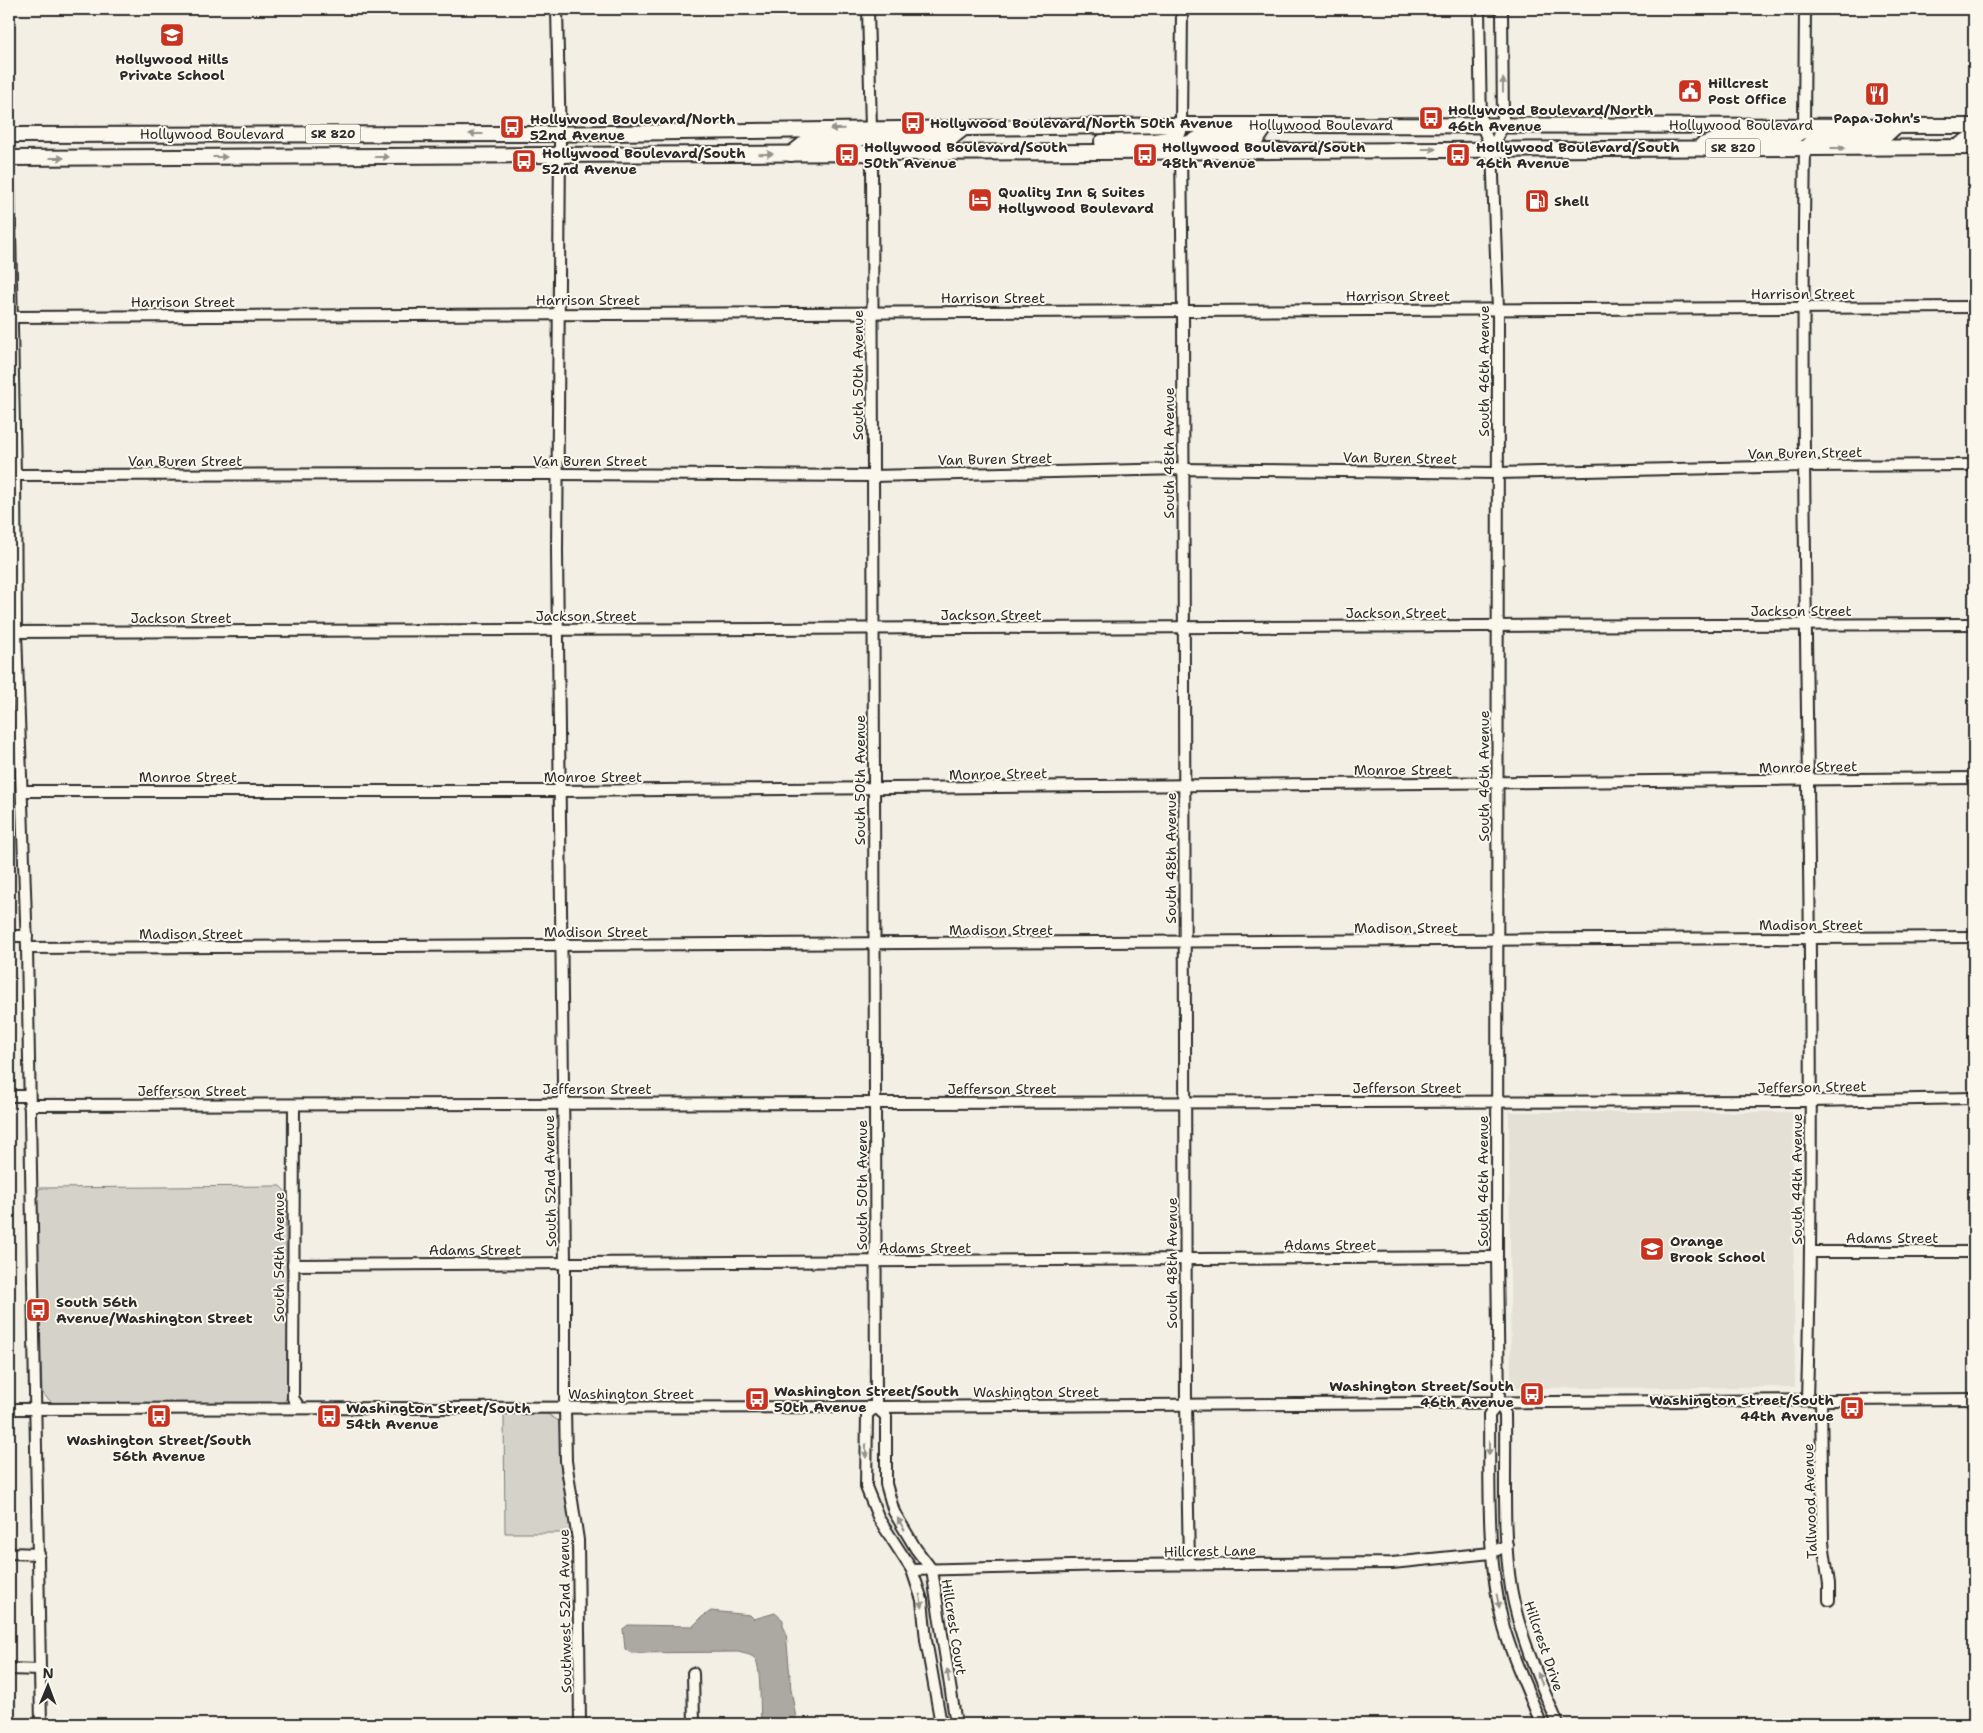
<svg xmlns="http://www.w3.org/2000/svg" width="1983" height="1733" viewBox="0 0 1983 1733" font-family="'Shantell Sans',sans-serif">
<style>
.built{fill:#e4e0d6}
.green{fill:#d5d2c9;stroke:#807e7a}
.water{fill:#aca9a2;stroke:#787772}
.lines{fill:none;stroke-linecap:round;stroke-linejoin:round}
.minor-casing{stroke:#2b2b2b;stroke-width:14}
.highway-casing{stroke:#2b2b2b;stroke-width:18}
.minor{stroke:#fbf7ec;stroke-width:10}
.highway{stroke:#fbf7ec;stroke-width:14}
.oneway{fill:#93918c}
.labels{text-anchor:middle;stroke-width:4;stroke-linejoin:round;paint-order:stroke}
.shield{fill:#fbf7ec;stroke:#696865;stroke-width:1}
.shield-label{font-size:12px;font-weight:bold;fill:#2b2b2b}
.poi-label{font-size:14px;font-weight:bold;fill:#2b2b2b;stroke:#fbf7ec;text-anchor:start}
.street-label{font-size:14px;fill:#2b2b2b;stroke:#fbf7ec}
</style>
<rect width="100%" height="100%" fill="#f3efe4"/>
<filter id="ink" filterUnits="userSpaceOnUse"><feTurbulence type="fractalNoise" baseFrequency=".02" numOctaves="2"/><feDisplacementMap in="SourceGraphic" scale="10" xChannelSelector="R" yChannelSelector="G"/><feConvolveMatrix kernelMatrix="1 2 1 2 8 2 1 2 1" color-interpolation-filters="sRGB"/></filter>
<g filter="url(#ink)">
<path class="built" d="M 1509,1112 L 1792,1112 L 1795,1387 L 1511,1388 Z"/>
<g class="green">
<path d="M 280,1186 L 285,1191 L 289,1393 L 283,1404 L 53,1403 L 45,1396 L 42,1391 L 35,1196 L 40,1188 Z"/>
<path d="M 504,1414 L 547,1414 L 559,1421 L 561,1472 L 573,1533 L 505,1533 Z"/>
</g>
<path class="water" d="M 711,1611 L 750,1615 L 754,1619 L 775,1613 L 783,1620 L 783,1626 L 786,1632 L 791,1689 L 797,1724 L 761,1724 C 760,1711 761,1670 756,1660 C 752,1654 744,1654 738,1652 L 631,1653 L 625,1649 L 623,1629 L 628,1625 L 693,1626 L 702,1617 Z"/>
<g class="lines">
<defs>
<g id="minor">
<path d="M 557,9 L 560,144 L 557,551 L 565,1264 L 565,1408 L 566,1461 L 578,1540 L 580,1724"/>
<path d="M 868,9 L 871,129"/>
<path d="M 1479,9 L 1481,124 L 1492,149 L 1498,309 L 1497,1257 L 1499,1403 L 1505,1414 C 1506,1471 1502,1531 1511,1588 C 1519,1635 1539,1680 1558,1724"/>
<path d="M 1181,125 L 1182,9"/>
<path d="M 1804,125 L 1805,9"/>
<path d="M 1805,148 C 1798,565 1819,983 1807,1400"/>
<path d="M 1492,149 L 1503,125 L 1502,9"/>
<path d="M 1181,151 L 1183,311 L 1186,1404 L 1189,1564"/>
<path d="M 872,153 L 876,1407"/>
<path d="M 9,181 L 15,475 L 16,632 L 27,948 L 41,1724"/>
<path d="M 11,317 L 1974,307"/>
<path d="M 15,475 L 559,474 L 872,476 L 1182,469 L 1497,473 L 1804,466 L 1974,465"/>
<path d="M 9,632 L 1974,624"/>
<path d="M 22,791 L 559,791 L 1974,778"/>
<path d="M 9,936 L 27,936"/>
<path d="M 27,948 L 1974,937"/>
<path d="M 9,1096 L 29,1096"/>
<path d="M 29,1105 L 1810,1101 L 1974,1098"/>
<path d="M 294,1105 L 293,1398 L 299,1407"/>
<path d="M 1811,1252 L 1974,1252"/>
<path d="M 293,1265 L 1497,1257"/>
<path d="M 1821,1400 L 1823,1542 L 1829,1584 L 1829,1600"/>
<path d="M 1499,1403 L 1489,1415 C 1490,1485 1486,1555 1503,1624 C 1512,1659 1529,1691 1541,1724"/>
<path d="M 876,1407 L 867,1414 L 866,1487 L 879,1519 L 912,1570 L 922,1600 L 926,1640 L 941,1724"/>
<path d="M 876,1407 L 886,1416 L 886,1484 L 894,1512 L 916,1549 L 932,1570 L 956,1724"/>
<path d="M 9,1409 L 876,1407 L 1974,1399"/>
<path d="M 9,1553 L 39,1554"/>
<path d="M 912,1570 L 1112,1565 L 1392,1563 L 1491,1553 L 1507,1545"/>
<path d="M 9,1669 L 40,1670"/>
<path d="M 693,1673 L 694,1724"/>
</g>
<g id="highway">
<path d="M 9,135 L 539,134 L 1181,125 L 1974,126"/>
<path d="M 1102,142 L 1154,141 L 1168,139 L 1178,134 L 1181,125"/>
<path d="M 1702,145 L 1720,139 L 1791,138 L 1804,130 L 1804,125"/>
<path d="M 1957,147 L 1974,136"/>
<path d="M 1805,148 L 1815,138 L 1823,136 L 1885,136 L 1897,125"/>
<path d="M 1181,151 L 1184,145 L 1200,138 L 1258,138 L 1267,125"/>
<path d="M 872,153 C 874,144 878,142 886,139 L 950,139 L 964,128"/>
<path d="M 791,154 L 805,143 L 853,142 L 869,135 L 871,129"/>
<path d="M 9,158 L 1974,147"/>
</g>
</defs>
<use href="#minor" class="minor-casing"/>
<use href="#highway" class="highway-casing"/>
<use href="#minor" class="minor"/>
<use href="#highway" class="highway"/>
</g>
<defs><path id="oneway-solid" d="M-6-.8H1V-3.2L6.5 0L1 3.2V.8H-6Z" transform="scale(1.25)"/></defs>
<g class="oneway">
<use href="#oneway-solid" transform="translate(1503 85) rotate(-90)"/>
<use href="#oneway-solid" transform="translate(837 129) rotate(179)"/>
<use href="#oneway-solid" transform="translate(476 134) rotate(180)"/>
<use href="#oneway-solid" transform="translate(1838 148)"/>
<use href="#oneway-solid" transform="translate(1429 149)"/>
<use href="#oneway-solid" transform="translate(766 154) rotate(-1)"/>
<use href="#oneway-solid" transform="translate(220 157)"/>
<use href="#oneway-solid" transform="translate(382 157)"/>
<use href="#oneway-solid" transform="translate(57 158)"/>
<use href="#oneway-solid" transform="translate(1489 1448) rotate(90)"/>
<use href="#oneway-solid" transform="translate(866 1451) rotate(90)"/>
<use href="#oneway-solid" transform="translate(901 1524) rotate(-120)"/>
<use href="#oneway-solid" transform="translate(921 1601) rotate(78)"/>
<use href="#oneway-solid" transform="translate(1498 1601) rotate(78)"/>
<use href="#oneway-solid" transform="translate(948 1676) rotate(-99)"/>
<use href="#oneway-solid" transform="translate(1540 1679) rotate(-112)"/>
</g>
</g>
<defs>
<symbol id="school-square" viewBox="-11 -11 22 22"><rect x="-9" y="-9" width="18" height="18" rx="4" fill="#c8321e" stroke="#fbf7ec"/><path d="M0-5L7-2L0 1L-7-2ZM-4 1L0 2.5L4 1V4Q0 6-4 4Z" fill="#fff"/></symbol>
<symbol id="civic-square" viewBox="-11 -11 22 22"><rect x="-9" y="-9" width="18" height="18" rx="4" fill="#c8321e" stroke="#fbf7ec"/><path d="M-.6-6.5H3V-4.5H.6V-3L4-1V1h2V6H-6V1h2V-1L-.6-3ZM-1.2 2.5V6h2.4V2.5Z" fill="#fff"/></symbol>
<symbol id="restaurant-square" viewBox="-11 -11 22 22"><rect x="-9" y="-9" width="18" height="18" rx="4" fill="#c8321e" stroke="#fbf7ec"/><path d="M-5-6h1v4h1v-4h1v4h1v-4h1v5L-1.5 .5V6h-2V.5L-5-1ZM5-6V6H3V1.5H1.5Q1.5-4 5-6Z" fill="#fff"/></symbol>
<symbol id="bus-square" viewBox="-11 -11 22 22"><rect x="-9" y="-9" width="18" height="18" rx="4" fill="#c8321e" stroke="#fbf7ec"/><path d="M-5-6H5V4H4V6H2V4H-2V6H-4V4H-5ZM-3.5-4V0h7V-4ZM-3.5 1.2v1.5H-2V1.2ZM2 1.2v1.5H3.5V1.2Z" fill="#fff"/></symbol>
<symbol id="hotel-square" viewBox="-11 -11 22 22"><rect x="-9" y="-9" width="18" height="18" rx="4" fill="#c8321e" stroke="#fbf7ec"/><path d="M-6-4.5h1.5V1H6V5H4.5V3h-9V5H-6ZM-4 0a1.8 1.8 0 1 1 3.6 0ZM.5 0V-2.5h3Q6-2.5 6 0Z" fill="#fff"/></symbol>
<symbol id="fuel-square" viewBox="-11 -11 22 22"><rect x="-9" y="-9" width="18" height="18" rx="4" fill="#c8321e" stroke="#fbf7ec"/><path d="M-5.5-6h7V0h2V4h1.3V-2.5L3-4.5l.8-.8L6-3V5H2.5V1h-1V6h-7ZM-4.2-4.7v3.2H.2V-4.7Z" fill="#fff"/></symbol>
</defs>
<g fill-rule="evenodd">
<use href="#school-square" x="158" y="21" width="28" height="28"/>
<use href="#civic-square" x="1676" y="77" width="28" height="28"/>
<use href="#restaurant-square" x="1863" y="80" width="28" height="28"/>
<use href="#bus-square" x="1417" y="104" width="28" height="28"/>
<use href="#bus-square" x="899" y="109" width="28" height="28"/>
<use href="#bus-square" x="498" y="113" width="28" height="28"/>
<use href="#bus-square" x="833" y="141" width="28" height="28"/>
<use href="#bus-square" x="1131" y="141" width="28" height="28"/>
<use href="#bus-square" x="1444" y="141" width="28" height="28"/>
<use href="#bus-square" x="510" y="147" width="28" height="28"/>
<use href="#hotel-square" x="966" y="186" width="28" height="28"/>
<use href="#fuel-square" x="1523" y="187" width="28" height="28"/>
<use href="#school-square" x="1638" y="1235" width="28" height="28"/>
<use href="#bus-square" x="24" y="1296" width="28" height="28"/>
<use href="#bus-square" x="1518" y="1380" width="28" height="28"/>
<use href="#bus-square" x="743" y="1385" width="28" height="28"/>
<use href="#bus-square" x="1838" y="1394" width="28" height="28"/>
<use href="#bus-square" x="145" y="1402" width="28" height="28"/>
<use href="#bus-square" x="315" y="1402" width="28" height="28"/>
</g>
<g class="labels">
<g class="shield">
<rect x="305.5" y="124.5" width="55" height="19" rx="4"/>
<rect x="1705.5" y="138.5" width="55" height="19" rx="4"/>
</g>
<g class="shield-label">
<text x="333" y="138">SR 820</text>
<text x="1733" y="152">SR 820</text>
</g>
<g class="poi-label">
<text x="172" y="64" text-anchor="middle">Hollywood Hills<tspan x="172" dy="16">Private School</tspan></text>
<text x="1708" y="88">Hillcrest<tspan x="1708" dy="16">Post Office</tspan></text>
<text x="1448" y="115">Hollywood Boulevard/North<tspan x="1448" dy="16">46th Avenue</tspan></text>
<text x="1877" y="123" text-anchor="middle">Papa John's</text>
<text x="530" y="124">Hollywood Boulevard/North<tspan x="530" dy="16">52nd Avenue</tspan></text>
<text x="930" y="128">Hollywood Boulevard/North 50th Avenue</text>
<text x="864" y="152">Hollywood Boulevard/South<tspan x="864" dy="16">50th Avenue</tspan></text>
<text x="1162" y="152">Hollywood Boulevard/South<tspan x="1162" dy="16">48th Avenue</tspan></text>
<text x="1476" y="152">Hollywood Boulevard/South<tspan x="1476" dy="16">46th Avenue</tspan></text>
<text x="542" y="158">Hollywood Boulevard/South<tspan x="542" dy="16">52nd Avenue</tspan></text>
<text x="998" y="197">Quality Inn &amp; Suites<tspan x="998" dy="16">Hollywood Boulevard</tspan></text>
<text x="1554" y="206">Shell</text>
<text x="1670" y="1246">Orange<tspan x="1670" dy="16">Brook School</tspan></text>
<text x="56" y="1307">South 56th<tspan x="56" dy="16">Avenue/Washington Street</tspan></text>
<text x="1514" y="1391" text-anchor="end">Washington Street/South<tspan x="1514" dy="16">46th Avenue</tspan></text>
<text x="774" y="1396">Washington Street/South<tspan x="774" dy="16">50th Avenue</tspan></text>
<text x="1834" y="1405" text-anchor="end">Washington Street/South<tspan x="1834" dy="16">44th Avenue</tspan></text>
<text x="346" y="1413">Washington Street/South<tspan x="346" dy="16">54th Avenue</tspan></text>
<text x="159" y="1445" text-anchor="middle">Washington Street/South<tspan x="159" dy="16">56th Avenue</tspan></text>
</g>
<g class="street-label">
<text x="1321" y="130">Hollywood Boulevard</text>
<text x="1741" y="130">Hollywood Boulevard</text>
<text x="212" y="139">Hollywood Boulevard</text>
<text x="1803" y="299">Harrison Street</text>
<text x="1398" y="301">Harrison Street</text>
<text x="993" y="303">Harrison Street</text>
<text x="588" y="305">Harrison Street</text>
<text x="183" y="307">Harrison Street</text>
<text transform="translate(1484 371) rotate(-90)" y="5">South 46th Avenue</text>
<text transform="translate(858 375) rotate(-90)" y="5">South 50th Avenue</text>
<text transform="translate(1169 453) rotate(-90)" y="5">South 48th Avenue</text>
<text transform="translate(1805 453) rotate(-1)" y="5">Van Buren Street</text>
<text transform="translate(1400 458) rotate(1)" y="5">Van Buren Street</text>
<text transform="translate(995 459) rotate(-1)" y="5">Van Buren Street</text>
<text x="185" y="466">Van Buren Street</text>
<text x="590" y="466">Van Buren Street</text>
<text x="1801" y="616">Jackson Street</text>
<text x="1396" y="618">Jackson Street</text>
<text x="991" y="620">Jackson Street</text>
<text x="586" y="621">Jackson Street</text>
<text x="181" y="623">Jackson Street</text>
<text transform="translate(1808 767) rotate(-1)" y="5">Monroe Street</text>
<text x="1403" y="775">Monroe Street</text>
<text transform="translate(998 774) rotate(-1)" y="5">Monroe Street</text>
<text transform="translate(1484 776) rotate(-90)" y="5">South 46th Avenue</text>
<text x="188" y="782">Monroe Street</text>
<text x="593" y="782">Monroe Street</text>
<text transform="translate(860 780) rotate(-90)" y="5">South 50th Avenue</text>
<text transform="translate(1171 858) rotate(-90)" y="5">South 48th Avenue</text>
<text x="1811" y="930">Madison Street</text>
<text x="1406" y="933">Madison Street</text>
<text x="1001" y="935">Madison Street</text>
<text x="596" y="937">Madison Street</text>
<text x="191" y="939">Madison Street</text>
<text transform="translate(1812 1087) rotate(-1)" y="5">Jefferson Street</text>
<text x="1407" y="1093">Jefferson Street</text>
<text x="597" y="1094">Jefferson Street</text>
<text x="1002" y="1094">Jefferson Street</text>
<text x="192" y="1096">Jefferson Street</text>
<text transform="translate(1797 1179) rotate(-90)" y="5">South 44th Avenue</text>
<text transform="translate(550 1181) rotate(-91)" y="5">South 52nd Avenue</text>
<text transform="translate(1483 1181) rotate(-90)" y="5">South 46th Avenue</text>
<text transform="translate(862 1185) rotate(-90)" y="5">South 50th Avenue</text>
<text x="1892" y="1243">Adams Street</text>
<text x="1330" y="1250">Adams Street</text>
<text x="925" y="1253">Adams Street</text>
<text x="475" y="1255">Adams Street</text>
<text transform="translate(279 1257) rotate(-90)" y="5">South 54th Avenue</text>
<text transform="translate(1172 1263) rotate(-90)" y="5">South 48th Avenue</text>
<text x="1036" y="1397">Washington Street</text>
<text x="631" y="1399">Washington Street</text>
<text transform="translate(1810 1501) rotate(-92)" y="5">Tallwood Avenue</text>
<text transform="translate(1210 1551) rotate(-1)" y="5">Hillcrest Lane</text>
<text transform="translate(565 1611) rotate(-91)" y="5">Southwest 52nd Avenue</text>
<text transform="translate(954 1627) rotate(81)" y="5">Hillcrest Court</text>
<text transform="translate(1544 1646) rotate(71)" y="5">Hillcrest Drive</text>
</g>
</g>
<rect width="1983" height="1733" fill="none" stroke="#fbf7ec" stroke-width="30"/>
<rect x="15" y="15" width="1953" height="1703" fill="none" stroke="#2b2b2b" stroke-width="2" filter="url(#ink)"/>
<g transform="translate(48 1686) rotate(1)" stroke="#fbf7ec" stroke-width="4" paint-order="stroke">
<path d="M0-4L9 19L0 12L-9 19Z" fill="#2b2b2b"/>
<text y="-8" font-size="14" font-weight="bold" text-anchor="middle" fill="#2b2b2b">N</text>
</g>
</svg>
